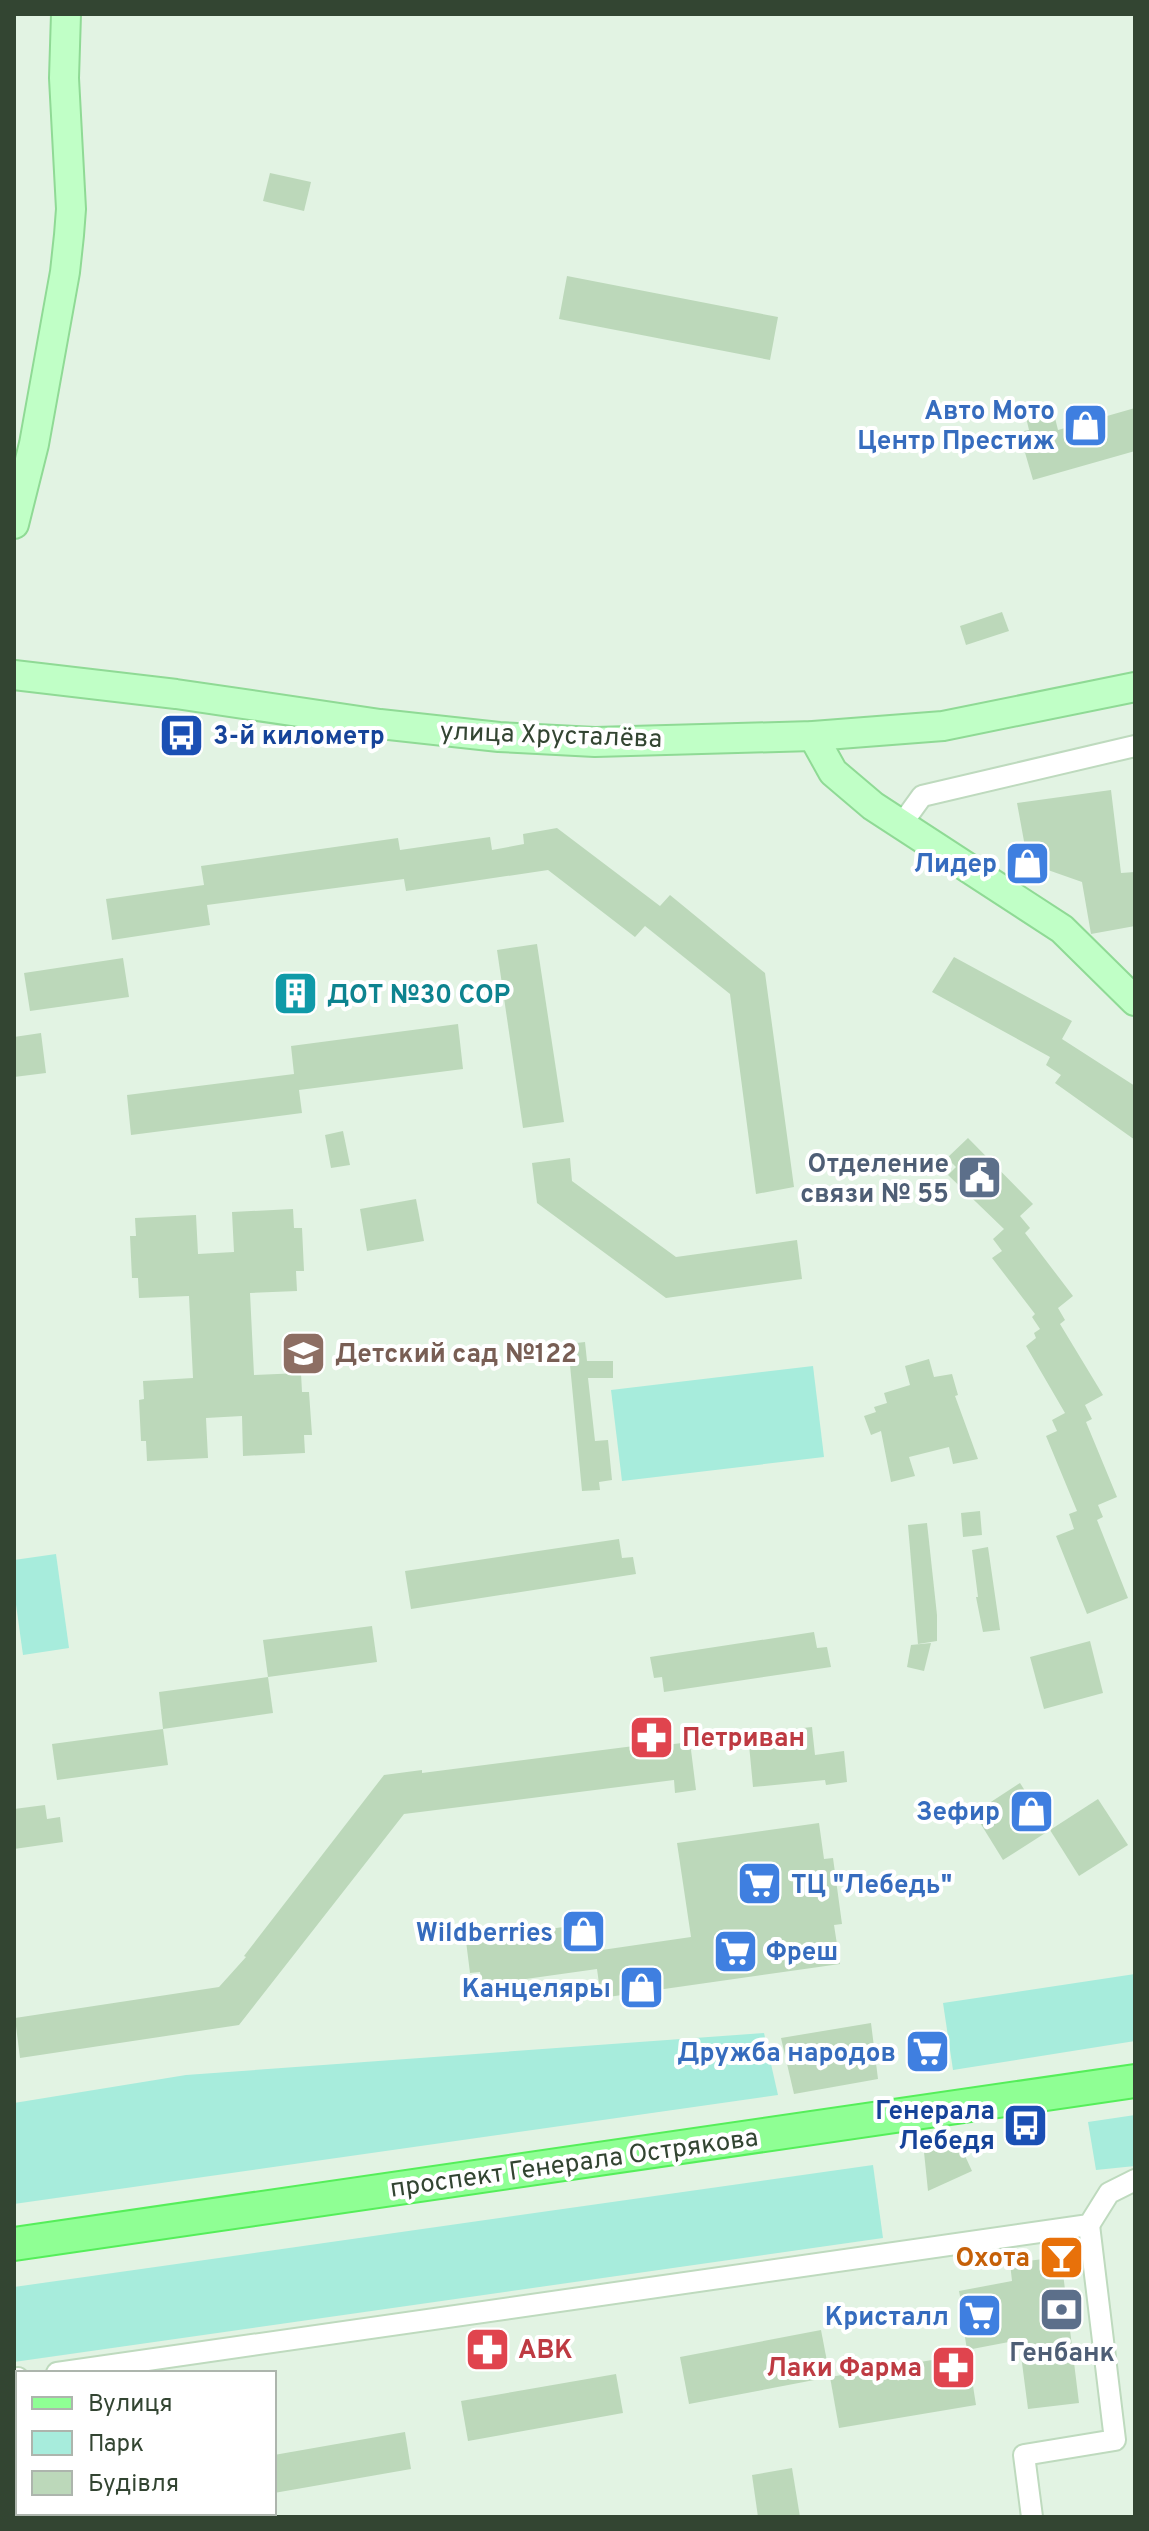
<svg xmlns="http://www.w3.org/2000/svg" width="1149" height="2531" viewBox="0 0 1149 2531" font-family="Overpass,sans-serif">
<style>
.green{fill:#a7ecdc}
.building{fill:#bcd8ba}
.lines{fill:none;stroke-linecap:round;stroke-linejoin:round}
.minor-casing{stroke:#bedabe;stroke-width:24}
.secondary-casing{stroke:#8fda95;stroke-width:32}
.primary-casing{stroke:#55ee5a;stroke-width:36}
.minor{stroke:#fff;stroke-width:20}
.secondary{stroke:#c0ffc6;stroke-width:28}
.primary{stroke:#8fff94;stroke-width:32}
.labels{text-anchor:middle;stroke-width:8;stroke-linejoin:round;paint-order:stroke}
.shop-label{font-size:26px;font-weight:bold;fill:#366cbe;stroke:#fff;text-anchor:end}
.street-label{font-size:26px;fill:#334532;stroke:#fff}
.transit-label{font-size:26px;font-weight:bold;fill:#164399;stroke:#fff;text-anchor:start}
.culture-label{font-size:26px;font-weight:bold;fill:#0d838f;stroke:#fff;text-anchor:start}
.service-label{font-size:26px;font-weight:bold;fill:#4e5e75;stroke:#fff;text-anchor:end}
.education-label{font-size:26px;font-weight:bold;fill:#785e54;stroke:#fff;text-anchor:start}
.health-label{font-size:26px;font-weight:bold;fill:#be3a42;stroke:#fff;text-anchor:start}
.food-label{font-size:26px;font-weight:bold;fill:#c56008;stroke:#fff;text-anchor:end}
</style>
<rect width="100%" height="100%" fill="#e2f3e3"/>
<g class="green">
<path d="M 813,1366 L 824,1457 L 622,1481 L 611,1390 Z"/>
<path d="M 56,1554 L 69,1648 L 23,1655 L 14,1590 L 14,1560 Z"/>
<path d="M 1135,1974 L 1135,2041 L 953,2070 L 943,2003 Z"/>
<path d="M 764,2033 L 778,2095 L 14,2204 L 14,2103 L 186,2075 Z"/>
<path d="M 1135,2115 L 1135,2166 L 1096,2170 L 1088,2122 Z"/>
<path d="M 873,2165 L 883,2238 L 14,2362 L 14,2287 Z"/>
</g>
<g class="building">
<path d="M 270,173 L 311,182 L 304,211 L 263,201 Z"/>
<path d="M 567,276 L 778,317 L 770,360 L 559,319 Z"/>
<path d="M 1051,402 L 1058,430 L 1135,408 L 1135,451 L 1033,480 L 1019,432 L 1029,430 L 1024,409 Z"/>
<path d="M 1002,612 L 1009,631 L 966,645 L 960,626 Z"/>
<path d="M 1111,790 L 1121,873 L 1135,872 L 1135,926 L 1091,934 L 1082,882 L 1028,863 L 1017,803 Z"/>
<path d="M 557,828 L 660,906 L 670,895 L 765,973 L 794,1187 L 756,1194 L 730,994 L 645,926 L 635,937 L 548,870 L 406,891 L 404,879 L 207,905 L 210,925 L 112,940 L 106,899 L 204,885 L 201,866 L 398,838 L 400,850 L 490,837 L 492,850 L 524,844 L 523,834 Z"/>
<path d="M 537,944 L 564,1122 L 523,1128 L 497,950 Z"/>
<path d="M 954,957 L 1072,1021 L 1062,1039 L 1135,1086 L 1135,1140 L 1055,1083 L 1061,1075 L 1046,1065 L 1050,1057 L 932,992 Z"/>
<path d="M 123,958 L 129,997 L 30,1011 L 24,973 Z"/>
<circle cx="296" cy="992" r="14"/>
<path d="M 458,1024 L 463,1069 L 299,1090 L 302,1113 L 131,1135 L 127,1095 L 294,1074 L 291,1046 Z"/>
<path d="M 41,1033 L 46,1073 L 14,1077 L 14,1037 Z"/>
<path d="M 343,1131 L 350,1165 L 331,1168 L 325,1135 Z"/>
<path d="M 968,1138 L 1033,1204 L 1020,1216 L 1030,1228 L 1025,1233 L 1073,1296 L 1058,1308 L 1065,1320 L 1060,1324 L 1103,1395 L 1085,1405 L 1092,1419 L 1086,1422 L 1117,1497 L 1098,1505 L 1103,1517 L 1097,1520 L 1128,1598 L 1087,1614 L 1056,1536 L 1074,1529 L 1069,1514 L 1077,1511 L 1046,1436 L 1057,1431 L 1052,1420 L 1065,1413 L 1026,1346 L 1036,1338 L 1034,1333 L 1040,1329 L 1032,1317 L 1035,1314 L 992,1258 L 1002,1251 L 993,1239 L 1004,1229 L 948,1175 L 956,1167 L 947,1158 Z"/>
<path d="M 570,1158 L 572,1181 L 676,1257 L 797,1240 L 802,1279 L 666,1298 L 537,1203 L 532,1163 Z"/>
<path d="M 416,1199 L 424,1241 L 367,1251 L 360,1209 Z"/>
<path d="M 293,1209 L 294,1228 L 302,1228 L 304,1271 L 296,1271 L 297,1291 L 250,1293 L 254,1375 L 301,1373 L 302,1392 L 309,1392 L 312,1435 L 304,1435 L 305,1453 L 243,1456 L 242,1416 L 206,1418 L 208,1458 L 147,1461 L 146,1441 L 141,1441 L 139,1400 L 144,1399 L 143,1381 L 193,1378 L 189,1296 L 139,1298 L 138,1278 L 132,1278 L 130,1236 L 136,1236 L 135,1218 L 196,1215 L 198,1254 L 234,1252 L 232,1212 Z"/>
<path d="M 585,1342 L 587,1361 L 613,1361 L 613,1378 L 588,1378 L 595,1441 L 608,1440 L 612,1480 L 599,1482 L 600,1490 L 582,1491 L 568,1344 Z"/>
<path d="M 929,1359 L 934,1377 L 952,1374 L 958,1395 L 955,1396 L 978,1459 L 953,1464 L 949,1447 L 909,1457 L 915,1476 L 891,1482 L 881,1431 L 871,1435 L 864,1416 L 876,1412 L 874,1407 L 887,1403 L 884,1393 L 910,1385 L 905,1366 Z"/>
<path d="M 980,1511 L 982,1535 L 963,1537 L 961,1513 Z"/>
<path d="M 927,1523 L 937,1615 L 937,1641 L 918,1644 L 908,1525 Z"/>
<path d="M 619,1539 L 622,1558 L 633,1557 L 636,1574 L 411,1609 L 405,1571 Z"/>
<path d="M 988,1547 L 1000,1630 L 983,1632 L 976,1597 L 978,1597 L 972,1550 Z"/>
<path d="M 372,1626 L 377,1662 L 268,1677 L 263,1640 Z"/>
<path d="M 814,1632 L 817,1648 L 827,1647 L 831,1667 L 664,1692 L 662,1677 L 654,1678 L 650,1657 Z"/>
<path d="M 1090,1641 L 1103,1693 L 1044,1709 L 1030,1657 Z"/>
<path d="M 931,1643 L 924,1671 L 907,1667 L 911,1645 Z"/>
<path d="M 268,1677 L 273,1713 L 163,1729 L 159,1692 Z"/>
<path d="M 812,1727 L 815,1755 L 844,1751 L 847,1782 L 826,1785 L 825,1780 L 753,1787 L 748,1734 Z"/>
<path d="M 163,1729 L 168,1765 L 57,1780 L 52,1744 Z"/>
<path d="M 690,1742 L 696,1790 L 675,1793 L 674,1780 L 404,1814 L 239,2025 L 20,2058 L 15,2018 L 219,1987 L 246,1957 L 244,1956 L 384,1775 L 422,1770 L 422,1773 L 642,1745 L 642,1748 Z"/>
<path d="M 1020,1783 L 1050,1830 L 1003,1860 L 974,1813 Z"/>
<path d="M 1098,1799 L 1128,1845 L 1079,1876 L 1050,1830 Z"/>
<path d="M 45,1805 L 47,1819 L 60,1817 L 63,1842 L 14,1849 L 14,1809 Z"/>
<path d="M 819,1823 L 824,1859 L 833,1858 L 842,1924 L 834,1925 L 840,1964 L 601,1998 L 597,1969 L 482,1985 L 480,1972 L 470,1973 L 466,1941 L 591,1923 L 595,1951 L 691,1937 L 677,1843 Z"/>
<path d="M 871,2023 L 878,2079 L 794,2094 L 781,2038 Z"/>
<path d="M 960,2145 L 972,2171 L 928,2191 L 924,2152 Z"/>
<path d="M 1061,2257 L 1079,2403 L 1028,2409 L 1019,2340 L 967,2350 L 964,2331 L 967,2331 L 959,2291 L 1012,2281 L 1010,2263 Z"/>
<path d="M 821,2330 L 830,2377 L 689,2404 L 680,2357 Z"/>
<path d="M 968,2354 L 976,2405 L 839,2428 L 830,2377 Z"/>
<path d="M 616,2374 L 623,2413 L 468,2441 L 461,2401 Z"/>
<path d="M 405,2432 L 411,2469 L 274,2493 L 274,2455 Z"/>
<path d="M 792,2468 L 800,2517 L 758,2517 L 752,2475 Z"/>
</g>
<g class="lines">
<defs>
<g id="minor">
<path d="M 901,825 L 922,796 L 1135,746"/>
<path d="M 57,2373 L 1089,2225 L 1109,2193 L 1135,2180"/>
<path d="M 14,2379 L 18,2378"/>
<path d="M 1032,2517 L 1024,2455 L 1115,2440 L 1089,2225"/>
</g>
<g id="secondary">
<path d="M 14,524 L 34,444 L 65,272 L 69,235 L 71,209 L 64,78 L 66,14"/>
<path d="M 14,675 L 176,694 L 380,724 L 499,737 L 595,742 L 813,736 L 943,726 L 1135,687"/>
<path d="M 813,736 L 833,772 L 873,806 L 1062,929 L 1135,1001"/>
</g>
<path id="primary" d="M 14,2244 L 1135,2081"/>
</defs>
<use href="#minor" class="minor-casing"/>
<use href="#secondary" class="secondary-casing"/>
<use href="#primary" class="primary-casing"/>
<use href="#minor" class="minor"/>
<use href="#secondary" class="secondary"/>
<use href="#primary" class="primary"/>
</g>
<defs>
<symbol id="shop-square" viewBox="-11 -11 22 22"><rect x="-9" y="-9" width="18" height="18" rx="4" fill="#3f7fe0" stroke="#fff"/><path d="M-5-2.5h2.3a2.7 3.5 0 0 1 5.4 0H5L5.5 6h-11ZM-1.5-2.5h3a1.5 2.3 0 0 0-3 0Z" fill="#fff"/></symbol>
<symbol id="bus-square" viewBox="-11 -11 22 22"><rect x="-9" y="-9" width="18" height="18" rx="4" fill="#1a4fb4" stroke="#fff"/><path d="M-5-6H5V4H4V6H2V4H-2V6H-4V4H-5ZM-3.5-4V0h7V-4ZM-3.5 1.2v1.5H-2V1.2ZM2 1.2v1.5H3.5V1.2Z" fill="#fff"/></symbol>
<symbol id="building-square" viewBox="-11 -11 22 22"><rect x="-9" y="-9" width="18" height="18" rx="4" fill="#0f9aa8" stroke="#fff"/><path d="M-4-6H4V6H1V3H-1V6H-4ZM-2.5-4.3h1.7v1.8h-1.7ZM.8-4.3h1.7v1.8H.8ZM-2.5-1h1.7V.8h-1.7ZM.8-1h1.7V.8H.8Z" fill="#fff"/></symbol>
<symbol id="civic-square" viewBox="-11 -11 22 22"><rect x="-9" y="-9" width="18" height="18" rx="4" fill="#5c6f8a" stroke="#fff"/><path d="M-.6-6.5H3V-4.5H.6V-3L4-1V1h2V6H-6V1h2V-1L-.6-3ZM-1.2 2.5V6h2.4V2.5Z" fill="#fff"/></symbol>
<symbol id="school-square" viewBox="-11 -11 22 22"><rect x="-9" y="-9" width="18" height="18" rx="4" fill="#8d6e63" stroke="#fff"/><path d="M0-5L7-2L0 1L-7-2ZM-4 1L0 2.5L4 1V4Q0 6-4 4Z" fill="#fff"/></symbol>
<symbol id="pharmacy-square" viewBox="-11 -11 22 22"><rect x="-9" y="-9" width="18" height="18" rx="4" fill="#e0444e" stroke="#fff"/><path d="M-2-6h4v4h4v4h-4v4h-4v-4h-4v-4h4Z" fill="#fff"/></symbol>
<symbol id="supermarket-square" viewBox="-11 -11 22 22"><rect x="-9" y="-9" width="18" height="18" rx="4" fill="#3f7fe0" stroke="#fff"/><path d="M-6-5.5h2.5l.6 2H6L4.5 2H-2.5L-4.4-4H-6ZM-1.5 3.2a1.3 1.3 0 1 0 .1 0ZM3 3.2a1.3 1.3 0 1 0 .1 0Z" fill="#fff"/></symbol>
<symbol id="bar-square" viewBox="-11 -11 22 22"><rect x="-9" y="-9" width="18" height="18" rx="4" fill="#e8710a" stroke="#fff"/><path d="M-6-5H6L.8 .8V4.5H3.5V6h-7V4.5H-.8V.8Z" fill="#fff"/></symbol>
<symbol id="bank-square" viewBox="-11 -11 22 22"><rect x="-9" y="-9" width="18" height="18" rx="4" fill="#5c6f8a" stroke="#fff"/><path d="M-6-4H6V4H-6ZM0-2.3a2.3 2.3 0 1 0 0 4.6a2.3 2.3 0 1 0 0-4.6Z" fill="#fff"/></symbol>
</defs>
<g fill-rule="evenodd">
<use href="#shop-square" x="1060" y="400" width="51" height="51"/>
<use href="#bus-square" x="156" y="710" width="51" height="51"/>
<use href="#shop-square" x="1002" y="838" width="51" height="51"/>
<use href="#building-square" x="270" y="968" width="51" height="51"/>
<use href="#civic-square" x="954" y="1152" width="51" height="51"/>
<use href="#school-square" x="278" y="1328" width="51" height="51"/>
<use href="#pharmacy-square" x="626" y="1712" width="51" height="51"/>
<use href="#shop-square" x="1006" y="1786" width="51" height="51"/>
<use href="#supermarket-square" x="734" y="1858" width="51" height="51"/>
<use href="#shop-square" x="558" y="1906" width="51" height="51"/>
<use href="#supermarket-square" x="710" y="1926" width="51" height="51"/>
<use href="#shop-square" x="616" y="1962" width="51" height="51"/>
<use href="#supermarket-square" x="902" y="2026" width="51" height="51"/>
<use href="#bus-square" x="1000" y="2100" width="51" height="51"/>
<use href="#bar-square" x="1036" y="2232" width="51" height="51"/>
<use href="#bank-square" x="1036" y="2284" width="51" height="51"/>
<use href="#supermarket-square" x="954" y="2290" width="51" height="51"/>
<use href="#pharmacy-square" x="462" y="2324" width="51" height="51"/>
<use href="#pharmacy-square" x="928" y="2342" width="51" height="51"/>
</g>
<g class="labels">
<g class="shop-label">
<text x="1055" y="419">Авто Мото<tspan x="1055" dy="30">Центр Престиж</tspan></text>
<text x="997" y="872">Лидер</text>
<text x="1000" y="1820">Зефир</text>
<text x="791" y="1893" text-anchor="start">ТЦ "Лебедь"</text>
<text x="553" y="1941">Wildberries</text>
<text x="766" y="1960" text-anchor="start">Фреш</text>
<text x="611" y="1997">Канцеляры</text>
<text x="896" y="2061">Дружба народов</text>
<text x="949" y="2325">Кристалл</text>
</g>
<g class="street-label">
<text transform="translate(551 734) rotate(2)" y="9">улица Хрусталёва</text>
<text transform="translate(574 2162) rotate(-8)" y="9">проспект Генерала Острякова</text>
</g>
<g class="transit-label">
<text x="213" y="744">3-й километр</text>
<text x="995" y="2119" text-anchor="end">Генерала<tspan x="995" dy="30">Лебедя</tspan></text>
</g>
<g class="culture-label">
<text x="327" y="1003">ДОТ №30 СОР</text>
</g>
<g class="service-label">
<text x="949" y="1172">Отделение<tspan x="949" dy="30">связи № 55</tspan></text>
<text x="1062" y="2361" text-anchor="middle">Генбанк</text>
</g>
<g class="education-label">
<text x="335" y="1362">Детский сад №122</text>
</g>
<g class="health-label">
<text x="682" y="1746">Петриван</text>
<text x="518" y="2358">АВК</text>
<text x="922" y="2376" text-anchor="end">Лаки Фарма</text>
</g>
<g class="food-label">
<text x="1030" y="2266">Охота</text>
</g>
</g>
<rect width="1149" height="2531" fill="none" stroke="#334532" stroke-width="32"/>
<rect x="16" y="2371" width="260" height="144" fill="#ffffff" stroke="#adb5ad" stroke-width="2"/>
<rect x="32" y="2397" width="40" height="12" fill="#8fff94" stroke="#adb5ad" stroke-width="2"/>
<text x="88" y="2411" font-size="24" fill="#334532">Вулиця</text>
<rect x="32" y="2431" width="40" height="24" fill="#a7ecdc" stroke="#adb5ad" stroke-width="2"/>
<text x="88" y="2451" font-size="24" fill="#334532">Парк</text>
<rect x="32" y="2471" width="40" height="24" fill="#bcd8ba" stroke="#adb5ad" stroke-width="2"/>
<text x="88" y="2491" font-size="24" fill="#334532">Будівля</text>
</svg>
